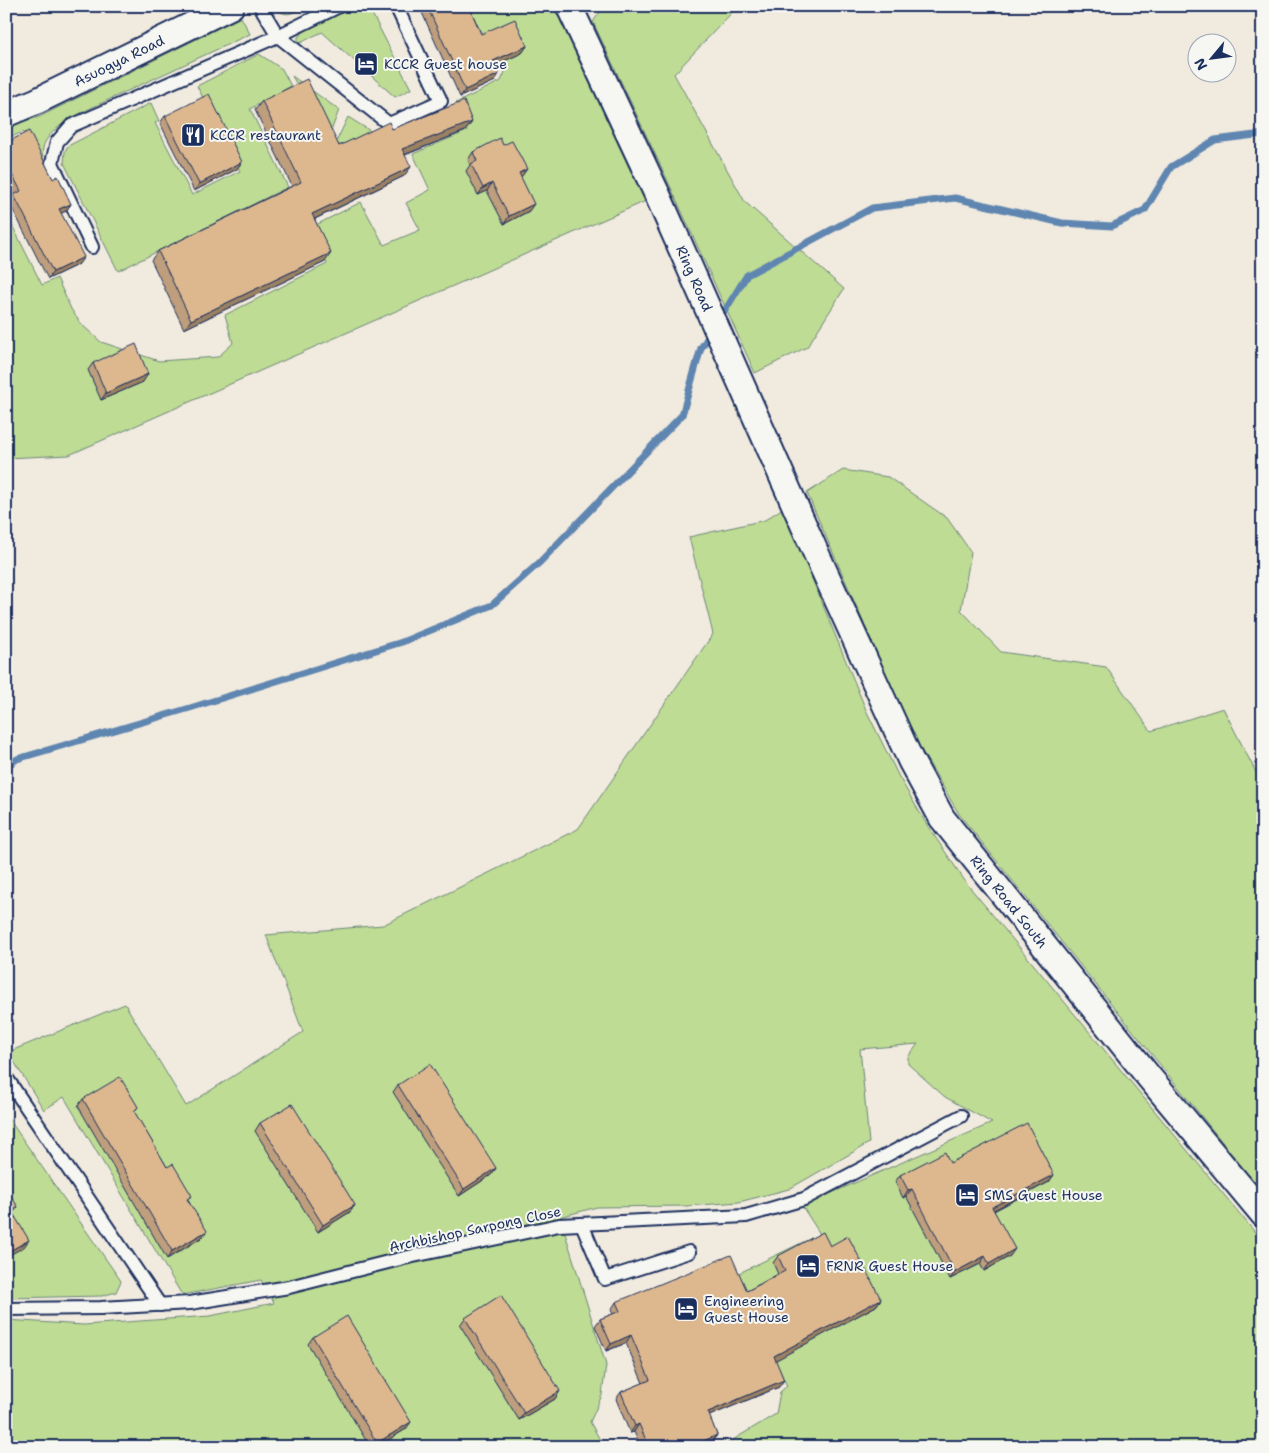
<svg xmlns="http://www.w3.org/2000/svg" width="1269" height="1453" viewBox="0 0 1269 1453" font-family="'Shantell Sans',sans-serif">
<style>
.green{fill:#bedc94;stroke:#6c8679}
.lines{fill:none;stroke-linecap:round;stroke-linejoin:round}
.stream{stroke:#5f86b1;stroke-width:7}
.service-casing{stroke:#1b2f5e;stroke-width:16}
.minor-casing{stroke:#1b2f5e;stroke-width:29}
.service{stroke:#f6f6f2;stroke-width:12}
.minor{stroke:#f6f6f2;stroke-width:25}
.wall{fill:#be9e7b;stroke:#1b2f5e}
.shaded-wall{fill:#9b8164;stroke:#1b2f5e}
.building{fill:#ddb88f;stroke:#1b2f5e}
.labels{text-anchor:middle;stroke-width:4;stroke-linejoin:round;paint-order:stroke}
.street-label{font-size:14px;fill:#1b2f5e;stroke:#f6f6f2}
.poi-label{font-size:14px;fill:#1b2f5e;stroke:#f6f6f2;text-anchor:start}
</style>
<rect width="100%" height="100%" fill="#f1eade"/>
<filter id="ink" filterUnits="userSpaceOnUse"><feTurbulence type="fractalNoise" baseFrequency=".02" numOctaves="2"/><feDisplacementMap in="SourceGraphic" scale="10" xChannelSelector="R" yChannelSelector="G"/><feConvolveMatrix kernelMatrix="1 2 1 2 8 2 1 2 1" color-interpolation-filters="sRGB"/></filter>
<g filter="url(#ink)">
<g class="green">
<path d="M 275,6 L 306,6 C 294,12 285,20 275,6 Z"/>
<path d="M 356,6 L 368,6 L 411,89 L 395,97 L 322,32 L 300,43 L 298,41 L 298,37 L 306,30 Z"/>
<path d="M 469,6 L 558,6 L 646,201 L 69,455 L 6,458 L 6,213 L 42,285 L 57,278 L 71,309 L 81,324 L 101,342 L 159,361 L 218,357 L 233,343 L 225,315 L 327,264 L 310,228 L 361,202 L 384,245 L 420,230 L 406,203 L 430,190 L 413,154 L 467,131 L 456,103 L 501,81 L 505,72 L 495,50 L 477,25 Z"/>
<path d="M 604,6 L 738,6 L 674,74 L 745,202 L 844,289 L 807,347 L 755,373 L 672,190 L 593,22 Z"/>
<path d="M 241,17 L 250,34 L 93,107 C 77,115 47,129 43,148 C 41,156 46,167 48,175 L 46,177 L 23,132 L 6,139 L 6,126 L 39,117 Z"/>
<path d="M 259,54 L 282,69 L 291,86 L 250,109 L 288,187 L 118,271 L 64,163 L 65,151 L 68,146 L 151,103 L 159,121 L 155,123 L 192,195 L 240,171 L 197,86 Z"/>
<path d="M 292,76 L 339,110 L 328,139 Z"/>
<path d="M 348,117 L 372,132 L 342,147 L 336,142 Z"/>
<path d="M 843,470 L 888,477 L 947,518 L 971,552 L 961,610 L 1001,652 L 1106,667 L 1151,731 L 1223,708 L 1263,786 L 1263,1193 L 959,814 L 913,736 L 807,493 Z"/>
<path d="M 783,508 L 866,710 L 899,777 L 927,825 L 967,884 L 1263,1242 L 1263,1447 L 721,1447 L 776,1414 L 780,1392 L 787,1386 L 735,1275 L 820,1234 L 802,1206 L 992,1123 L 945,1097 L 908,1064 L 908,1057 L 918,1044 L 860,1049 L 869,1143 L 789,1189 L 739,1202 L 687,1206 L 597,1207 L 560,1217 L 606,1365 L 602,1395 L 590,1422 L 604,1447 L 6,1447 L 6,1320 L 84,1325 L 210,1316 L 274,1303 L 261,1280 L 182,1295 L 64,1097 L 44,1110 L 13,1060 L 6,1064 L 6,1053 L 125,1004 L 186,1106 L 303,1032 L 266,935 L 383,925 L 578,829 L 713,634 L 689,537 L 765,520 Z"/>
<path d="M 6,1115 L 121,1281 L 116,1292 L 102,1296 L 6,1298 Z"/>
</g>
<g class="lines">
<g class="stream">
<path d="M 719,320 L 747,275 L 872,208 L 955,198 L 1062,223 L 1112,226 L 1145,210 L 1171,167 L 1215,140 L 1263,134"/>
<path d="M 6,767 L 17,759 L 190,708 L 402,642 L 492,605 L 539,563 L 682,415 L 701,348 L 712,331"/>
</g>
<defs>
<g id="service">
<path d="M 339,6 L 278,36 L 389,124 L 441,101 L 396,6"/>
<path d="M 92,247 L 52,163 L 57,142 L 71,126 L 278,36 L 260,6"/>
<path d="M 8,1080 L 160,1305"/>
<path d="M 582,1224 L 605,1279 L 689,1252"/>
<path d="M 6,1309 L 101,1308 L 190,1303 L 289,1287 L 404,1258 L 559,1225 L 746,1216 L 804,1199 L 961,1116"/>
</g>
<g id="minor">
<path id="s1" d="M 569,6 L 658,196 L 816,553 L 911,761 L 942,818 L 1149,1077 L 1263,1214"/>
<path id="s2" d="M 6,114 L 37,101 L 231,6"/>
</g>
</defs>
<use href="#service" class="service-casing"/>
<use href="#minor" class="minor-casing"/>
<use href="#service" class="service"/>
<use href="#minor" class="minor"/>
</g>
<g class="wall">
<path d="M 419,6 L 469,6 L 481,34 L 527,46 L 522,53 L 495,65 L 495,81 L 460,97 Z"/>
<path d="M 262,101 L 339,146 L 392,129 L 472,122 L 465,131 L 405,155 L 404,176 L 315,219 L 325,262 L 184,329 L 151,260 L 158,251 L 292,186 L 255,110 Z"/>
<path d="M 165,116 L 237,169 L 194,191 L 160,123 Z"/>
<path d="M 6,143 L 53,179 L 71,204 L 66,211 L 61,213 L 79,264 L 48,279 L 9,202 L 14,195 L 6,180 Z"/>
<path d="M 503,145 L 522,176 L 520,177 L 529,211 L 504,224 L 487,191 L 478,195 L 466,171 L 470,165 L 468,160 L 473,152 Z"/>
<path d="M 93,363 L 143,382 L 101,400 L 88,370 Z"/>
<path d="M 398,1085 L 496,1168 L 491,1175 L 459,1196 L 393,1092 Z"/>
<path d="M 83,1099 L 138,1107 L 134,1112 L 167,1167 L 189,1201 L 201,1238 L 167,1259 L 78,1106 Z"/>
<path d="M 260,1123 L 355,1205 L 350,1212 L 318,1232 L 255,1131 Z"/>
<path d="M 950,1163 L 1049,1182 L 994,1211 L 1010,1256 L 984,1271 L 980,1264 L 950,1279 L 906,1196 L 903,1198 L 895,1182 L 900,1175 Z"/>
<path d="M 830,1246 L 881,1299 L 876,1306 L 775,1360 L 779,1387 L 709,1416 L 717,1435 L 712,1442 L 701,1447 L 641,1447 L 634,1432 L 630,1433 L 616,1399 L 621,1392 L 643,1383 L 626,1343 L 606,1351 L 595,1326 L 600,1319 L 613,1314 L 611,1310 L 616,1302 L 747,1291 L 778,1274 L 773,1263 L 778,1256 Z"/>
<path d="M 465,1318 L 555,1399 L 519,1420 L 460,1325 Z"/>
<path d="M 313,1337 L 406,1429 L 377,1447 L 370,1447 L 308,1344 Z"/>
</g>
<g class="shaded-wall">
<path d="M 527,46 L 522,53 L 489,68 L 493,61 Z"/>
<path d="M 499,74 L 495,81 L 460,97 L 465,90 Z"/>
<path d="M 472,122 L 465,131 L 396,158 L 402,149 Z"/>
<path d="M 242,162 L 237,169 L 194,191 L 199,184 Z"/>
<path d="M 411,167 L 404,176 L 306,223 L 312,214 Z"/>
<path d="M 527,169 L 522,176 L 514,180 L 519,173 Z"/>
<path d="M 492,183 L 487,191 L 478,195 L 483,188 Z"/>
<path d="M 71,204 L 66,211 L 54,217 L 59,209 Z"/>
<path d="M 534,204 L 529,211 L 504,224 L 509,216 Z"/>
<path d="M 331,253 L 325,262 L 184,329 L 191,320 Z"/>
<path d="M 84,257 L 79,264 L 48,279 L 53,272 Z"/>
<path d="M 148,374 L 143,382 L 101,400 L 106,393 Z"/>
<path d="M 496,1168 L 491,1175 L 459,1196 L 464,1189 Z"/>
<path d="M 1054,1175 L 1049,1182 L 986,1214 L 992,1207 Z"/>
<path d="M 912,1189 L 906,1196 L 903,1198 L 908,1190 Z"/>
<path d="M 355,1205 L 350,1212 L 318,1232 L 323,1225 Z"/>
<path d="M 18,1207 L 12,1214 L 11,1210 Z"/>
<path d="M 207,1231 L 201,1238 L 167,1259 L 172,1251 Z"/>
<path d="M 29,1240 L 24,1247 L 6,1257 L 6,1253 Z"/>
<path d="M 1015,1249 L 1010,1256 L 984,1271 L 989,1264 Z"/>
<path d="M 985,1256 L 980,1264 L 950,1279 L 955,1272 Z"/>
<path d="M 881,1299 L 876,1306 L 769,1364 L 774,1356 Z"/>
<path d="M 631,1335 L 626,1343 L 606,1351 L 611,1344 Z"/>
<path d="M 784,1380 L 779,1387 L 702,1419 L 708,1412 Z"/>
<path d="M 560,1391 L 555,1399 L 519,1420 L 524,1413 Z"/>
<path d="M 411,1422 L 406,1429 L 377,1447 L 374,1447 L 377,1443 Z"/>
<path d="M 639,1424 L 634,1432 L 630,1433 L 635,1426 Z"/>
<path d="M 717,1435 L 712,1442 L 701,1447 L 690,1447 Z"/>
</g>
<g class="building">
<path d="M 427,6 L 469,6 L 481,34 L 515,19 L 527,46 L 493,61 L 499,74 L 465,90 Z"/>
<path d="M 307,79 L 339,146 L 389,122 L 392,129 L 464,101 L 472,122 L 402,149 L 411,167 L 312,214 L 331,253 L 191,320 L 158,251 L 301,182 L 262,101 Z"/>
<path d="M 209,94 L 242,162 L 199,184 L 165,116 Z"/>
<path d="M 29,131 L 53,179 L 58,176 L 71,204 L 59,209 L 84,257 L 53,272 L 14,195 L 21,191 L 6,163 L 6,154 L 9,153 L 6,148 L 6,143 Z"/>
<path d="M 500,138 L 503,145 L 512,141 L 527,169 L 519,173 L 534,204 L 509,216 L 492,183 L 483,188 L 471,164 L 477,161 L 473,152 Z"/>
<path d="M 136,344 L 148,374 L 106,393 L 93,363 Z"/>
<path d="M 430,1064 L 496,1168 L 464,1189 L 398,1085 Z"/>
<path d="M 120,1077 L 138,1107 L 134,1111 L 167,1167 L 173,1164 L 192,1196 L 187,1199 L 207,1231 L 172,1251 L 83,1099 Z"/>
<path d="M 292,1104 L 355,1205 L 323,1225 L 260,1123 Z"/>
<path d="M 1027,1123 L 1054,1175 L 992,1207 L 1015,1249 L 989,1264 L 985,1256 L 955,1272 L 912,1189 L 908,1190 L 900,1175 L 945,1152 L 950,1163 Z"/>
<path d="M 6,1188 L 18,1207 L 11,1210 L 29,1240 L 6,1253 Z"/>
<path d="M 823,1232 L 830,1246 L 848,1236 L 881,1299 L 774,1356 L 784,1380 L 708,1412 L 717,1435 L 690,1447 L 649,1447 L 639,1424 L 635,1426 L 621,1392 L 650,1380 L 631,1335 L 611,1344 L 600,1319 L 620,1311 L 616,1302 L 731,1255 L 747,1291 L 785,1271 L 778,1256 Z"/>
<path d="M 501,1295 L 560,1391 L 524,1413 L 465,1318 Z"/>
<path d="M 347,1316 L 411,1422 L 377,1443 L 313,1337 Z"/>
</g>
</g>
<defs>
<symbol id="hotel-square" viewBox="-11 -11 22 22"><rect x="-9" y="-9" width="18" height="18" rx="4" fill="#1b2f5e" stroke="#f6f6f2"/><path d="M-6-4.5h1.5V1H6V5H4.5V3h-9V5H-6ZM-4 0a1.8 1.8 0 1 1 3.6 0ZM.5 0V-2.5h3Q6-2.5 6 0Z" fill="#fff"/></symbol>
<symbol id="restaurant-square" viewBox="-11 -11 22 22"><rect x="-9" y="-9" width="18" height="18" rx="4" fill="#1b2f5e" stroke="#f6f6f2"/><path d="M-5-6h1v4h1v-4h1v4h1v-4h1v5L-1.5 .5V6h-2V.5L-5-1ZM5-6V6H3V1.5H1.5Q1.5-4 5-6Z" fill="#fff"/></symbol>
</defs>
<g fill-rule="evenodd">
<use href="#hotel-square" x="352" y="50" width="28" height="28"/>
<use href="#restaurant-square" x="179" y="121" width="28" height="28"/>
<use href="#hotel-square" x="953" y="1181" width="28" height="28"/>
<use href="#hotel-square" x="794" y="1252" width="28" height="28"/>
<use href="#hotel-square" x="672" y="1295" width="28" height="28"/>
</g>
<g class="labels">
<g class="street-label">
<text dy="5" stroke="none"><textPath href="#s2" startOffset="125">Asuogya Road</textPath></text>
<text dy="5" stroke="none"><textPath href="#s1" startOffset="300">Ring Road</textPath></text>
<text dy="5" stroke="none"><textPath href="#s1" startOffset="1001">Ring Road South</textPath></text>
<text transform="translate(475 1229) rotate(-12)" y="5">Archbishop Sarpong Close</text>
</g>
<g class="poi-label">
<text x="384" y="69">KCCR Guest house</text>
<text x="210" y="140">KCCR restaurant</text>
<text x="984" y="1200">SMS Guest House</text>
<text x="826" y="1271">FRNR Guest House</text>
<text x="704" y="1306">Engineering<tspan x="704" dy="16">Guest House</tspan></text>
</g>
</g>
<rect width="1269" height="1453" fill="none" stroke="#f6f6f2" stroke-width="25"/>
<rect x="12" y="12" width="1244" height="1428" fill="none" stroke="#1b2f5e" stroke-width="2" filter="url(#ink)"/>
<g transform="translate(1212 58) rotate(241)"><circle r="24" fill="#f6f6f2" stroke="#9ea6b7"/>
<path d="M0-4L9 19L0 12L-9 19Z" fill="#1b2f5e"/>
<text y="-8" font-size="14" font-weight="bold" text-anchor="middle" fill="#1b2f5e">N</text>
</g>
</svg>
